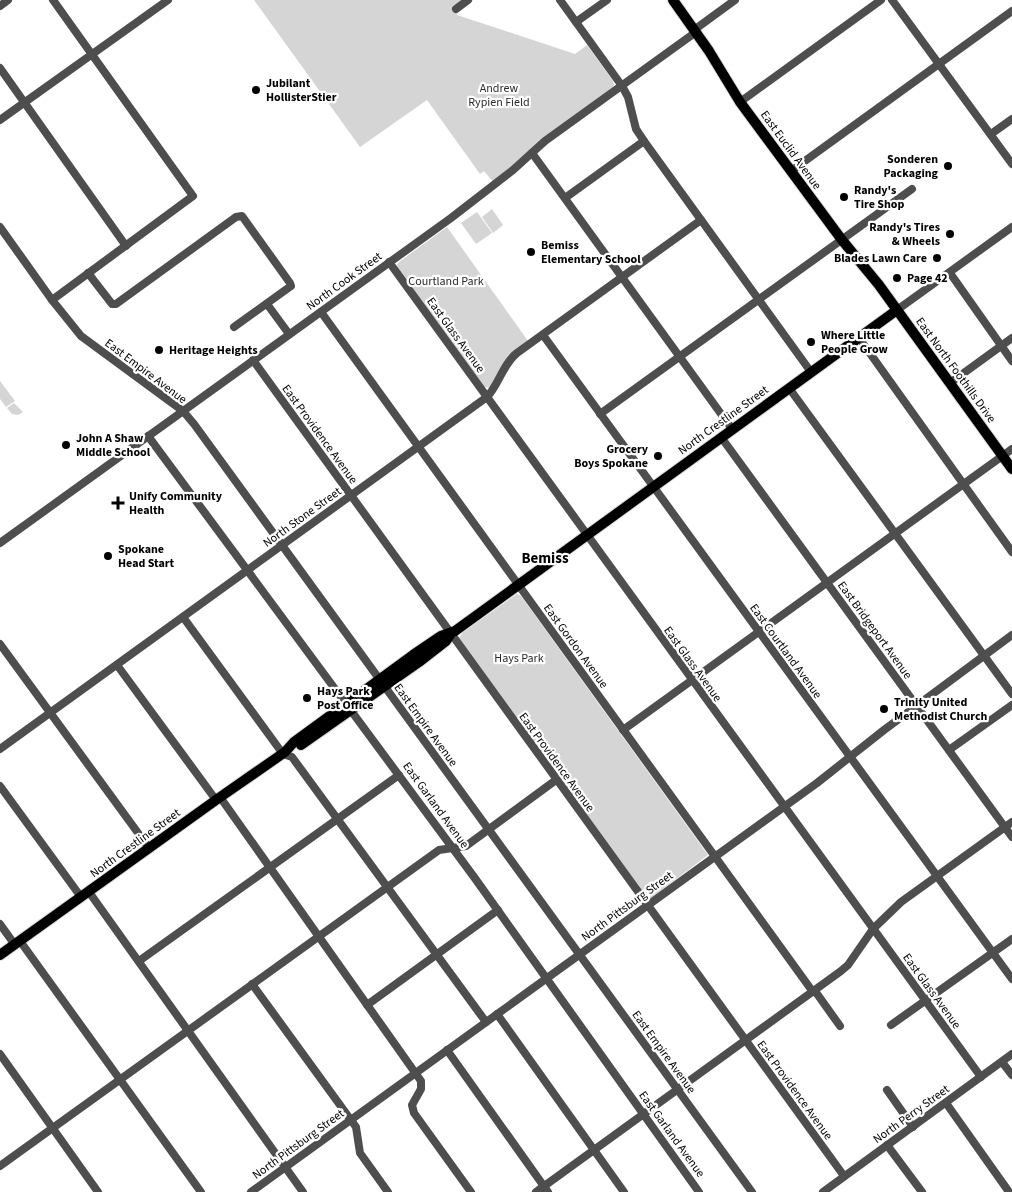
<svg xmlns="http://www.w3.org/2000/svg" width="1012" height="1192" viewBox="0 0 1012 1192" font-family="'Source Sans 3',sans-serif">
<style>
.green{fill:#d5d5d5}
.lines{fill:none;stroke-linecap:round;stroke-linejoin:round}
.major-casing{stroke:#dbdbdb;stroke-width:12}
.minor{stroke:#4e4e4e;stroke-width:8}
.major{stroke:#000;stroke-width:10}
.poi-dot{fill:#000;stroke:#fff;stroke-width:2}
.labels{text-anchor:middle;stroke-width:4.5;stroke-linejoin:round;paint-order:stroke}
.poi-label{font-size:12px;font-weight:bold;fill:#000;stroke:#fff;text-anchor:start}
.park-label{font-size:12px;fill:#2c2c2c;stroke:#fff}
.street-label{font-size:12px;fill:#000;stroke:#fff}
.quarter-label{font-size:15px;font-weight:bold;fill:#000;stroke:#fff}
</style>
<rect width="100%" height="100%" fill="#fff"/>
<g class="green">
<path d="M 254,0 L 473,0 L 458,11 L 457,15 L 575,54 L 587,45 L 613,81 L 614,85 L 611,89 L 532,148 L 493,182 L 484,171 L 480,174 L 427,100 L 360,147 Z"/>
<path d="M 492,209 L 503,225 L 493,233 L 482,217 Z"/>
<path d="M 477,212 L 492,233 L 476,244 L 461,223 Z"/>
<path d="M 447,227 L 528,341 L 490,388 L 481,386 L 398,270 L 397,265 L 399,262 Z"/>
<path d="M 0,381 L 15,401 L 6,407 L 0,399 Z"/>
<path d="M 14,403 L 23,412 L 18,415 L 12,414 L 7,408 Z"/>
<path d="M 517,594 L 521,596 L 708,855 L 651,898 L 646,898 L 459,638 L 463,632 Z"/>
</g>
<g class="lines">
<defs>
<g id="major">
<path d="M 673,0 L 709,51 L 740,102 L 842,240 L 879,285 L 1012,469"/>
<path d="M 301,745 L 419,662 L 446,641 L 450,635"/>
<path d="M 0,955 L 216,800 L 285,752 L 294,742 L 413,655 L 441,636 L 455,631 L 897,310"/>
</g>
</defs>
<use href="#major" class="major-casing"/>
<g class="minor">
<path d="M 560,0 L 622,86 L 628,97 L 636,129 L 644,141 L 811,372"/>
<path d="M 892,0 L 1012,164"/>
<path d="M 0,6 L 8,0"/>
<path d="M 456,9 L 468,0"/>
<path d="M 576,22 L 607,0"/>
<path d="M 694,30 L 735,0"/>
<path d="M 0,68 L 126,246"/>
<path d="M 740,102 L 881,0"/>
<path d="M 0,120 L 168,0"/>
<path d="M 991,134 L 1012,119"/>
<path d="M 532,153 L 732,429"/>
<path d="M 791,171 L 1012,11"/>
<path d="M 565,198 L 644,141"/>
<path d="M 0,227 L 52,300 L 81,336 L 183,411 L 194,424 L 752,1192"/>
<path d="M 389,262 L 981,1077"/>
<path d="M 88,273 L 112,304 L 116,304 L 236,217 L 242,216 L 290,283 L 291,286 L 234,327"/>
<path d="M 950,273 L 1012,361"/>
<path d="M 52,300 L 193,196 L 53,0"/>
<path d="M 267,304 L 289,334"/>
<path d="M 897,310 L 1012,227"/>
<path d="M 321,312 L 813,992"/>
<path d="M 543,335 L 1012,979"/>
<path d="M 859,338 L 1012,552"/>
<path d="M 253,360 L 844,1176"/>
<path d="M 950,383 L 1012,338"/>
<path d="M 789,388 L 1012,694"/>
<path d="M 600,414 L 912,189"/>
<path d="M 148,436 L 474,877 L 699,1192"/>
<path d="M 721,437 L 1012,837"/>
<path d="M 0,543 L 451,218 L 513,170 L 545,141 L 696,32"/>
<path d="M 183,617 L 283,754 L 292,757 L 486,1022"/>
<path d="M 0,644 L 149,848"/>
<path d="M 117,665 L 216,800"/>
<path d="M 623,730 L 1012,449"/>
<path d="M 0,749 L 487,397 C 499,384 503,364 517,353 L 701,220"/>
<path d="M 949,750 L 1012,705"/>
<path d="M 0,786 L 81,897"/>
<path d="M 220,797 L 421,1081 L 421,1089 L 412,1105 L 414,1113 L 471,1192"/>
<path d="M 89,892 L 303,1192"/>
<path d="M 0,924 L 15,945"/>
<path d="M 20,941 L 201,1192"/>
<path d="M 139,961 L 399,775"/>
<path d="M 252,984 L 356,1127 L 360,1153 L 388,1192"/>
<path d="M 815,991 L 840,1026"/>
<path d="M 367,1005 L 498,910"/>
<path d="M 497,1014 L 624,1192"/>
<path d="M 891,1025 L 1012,939"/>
<path d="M 447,1050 L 548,1192"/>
<path d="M 0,1054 L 98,1192"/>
<path d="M 1002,1062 L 1012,1075"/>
<path d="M 887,1090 L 913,1127"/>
<path d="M 946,1103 L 1009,1192"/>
<path d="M 887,1145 L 922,1192"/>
<path d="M 0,1166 L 439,850 L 466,846 L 556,780"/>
<path d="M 251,1192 L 817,783 L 884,730 L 1012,635"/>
<path d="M 536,1192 L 841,971 L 848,965 L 873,929 L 901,902 L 1012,822"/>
<path d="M 823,1192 L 1012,1054"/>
</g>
<use href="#major" class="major"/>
</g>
<g class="poi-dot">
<circle cx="256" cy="90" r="5"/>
<circle cx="948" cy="166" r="5"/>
<circle cx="844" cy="197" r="5"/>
<circle cx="950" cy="234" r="5"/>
<circle cx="531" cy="252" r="5"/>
<circle cx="937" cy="258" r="5"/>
<circle cx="897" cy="278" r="5"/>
<circle cx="811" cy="342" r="5"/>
<circle cx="159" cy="350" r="5"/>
<circle cx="66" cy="445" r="5"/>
<circle cx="658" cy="456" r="5"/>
<path d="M115.5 495.5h5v5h5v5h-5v5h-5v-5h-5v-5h5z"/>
<circle cx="108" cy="556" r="5"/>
<circle cx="307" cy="698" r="5"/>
<circle cx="884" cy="709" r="5"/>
</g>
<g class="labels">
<g class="poi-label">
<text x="266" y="87">Jubilant<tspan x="266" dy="14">HollisterStier</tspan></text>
<text x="938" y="163" text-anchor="end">Sonderen<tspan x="938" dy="14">Packaging</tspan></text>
<text x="854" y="194">Randy's<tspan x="854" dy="14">Tire Shop</tspan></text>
<text x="940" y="231" text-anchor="end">Randy's Tires<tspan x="940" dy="14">&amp; Wheels</tspan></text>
<text x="541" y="249">Bemiss<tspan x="541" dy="14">Elementary School</tspan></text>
<text x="927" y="262" text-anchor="end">Blades Lawn Care</text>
<text x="907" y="282">Page 42</text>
<text x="821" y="339">Where Little<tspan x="821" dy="14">People Grow</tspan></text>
<text x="169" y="354">Heritage Heights</text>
<text x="76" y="442">John A Shaw<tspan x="76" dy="14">Middle School</tspan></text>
<text x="648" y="453" text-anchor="end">Grocery<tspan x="648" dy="14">Boys Spokane</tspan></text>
<text x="129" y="500">Unify Community<tspan x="129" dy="14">Health</tspan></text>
<text x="118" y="553">Spokane<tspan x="118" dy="14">Head Start</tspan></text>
<text x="317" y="695">Hays Park<tspan x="317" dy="14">Post Office</tspan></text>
<text x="894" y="706">Trinity United<tspan x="894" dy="14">Methodist Church</tspan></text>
</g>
<g class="park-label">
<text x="499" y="92">Andrew<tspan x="499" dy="14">Rypien Field</tspan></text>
<text x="446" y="285">Courtland Park</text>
<text x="519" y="662">Hays Park</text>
</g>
<g class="street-label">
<text transform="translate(791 150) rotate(54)" y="4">East Euclid Avenue</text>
<text transform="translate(344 281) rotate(-36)" y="4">North Cook Street</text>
<text transform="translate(456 335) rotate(54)" y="4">East Glass Avenue</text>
<text transform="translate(956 370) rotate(54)" y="4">East North Foothills Drive</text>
<text transform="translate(146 371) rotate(37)" y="4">East Empire Avenue</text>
<text transform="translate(723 420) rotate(-36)" y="4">North Crestline Street</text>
<text transform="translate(320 434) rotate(54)" y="4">East Providence Avenue</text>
<text transform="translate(302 517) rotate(-36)" y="4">North Stone Street</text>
<text transform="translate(875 630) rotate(54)" y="4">East Bridgeport Avenue</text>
<text transform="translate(576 646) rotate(54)" y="4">East Gordon Avenue</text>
<text transform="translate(786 651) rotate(54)" y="4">East Courtland Avenue</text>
<text transform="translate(693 664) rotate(54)" y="4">East Glass Avenue</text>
<text transform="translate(426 725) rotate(54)" y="4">East Empire Avenue</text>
<text transform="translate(557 762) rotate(54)" y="4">East Providence Avenue</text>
<text transform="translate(436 805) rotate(54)" y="4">East Garland Avenue</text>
<text transform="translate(135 843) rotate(-36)" y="4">North Crestline Street</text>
<text transform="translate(627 906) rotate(-36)" y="4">North Pittsburg Street</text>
<text transform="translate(932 991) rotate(54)" y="4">East Glass Avenue</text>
<text transform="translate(664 1052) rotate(54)" y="4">East Empire Avenue</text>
<text transform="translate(795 1090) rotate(54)" y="4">East Providence Avenue</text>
<text transform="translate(911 1114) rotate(-36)" y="4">North Perry Street</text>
<text transform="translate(672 1134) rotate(54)" y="4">East Garland Avenue</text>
<text transform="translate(298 1144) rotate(-36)" y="4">North Pittsburg Street</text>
</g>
<g class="quarter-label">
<text x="545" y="563">Bemiss</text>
</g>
</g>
</svg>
